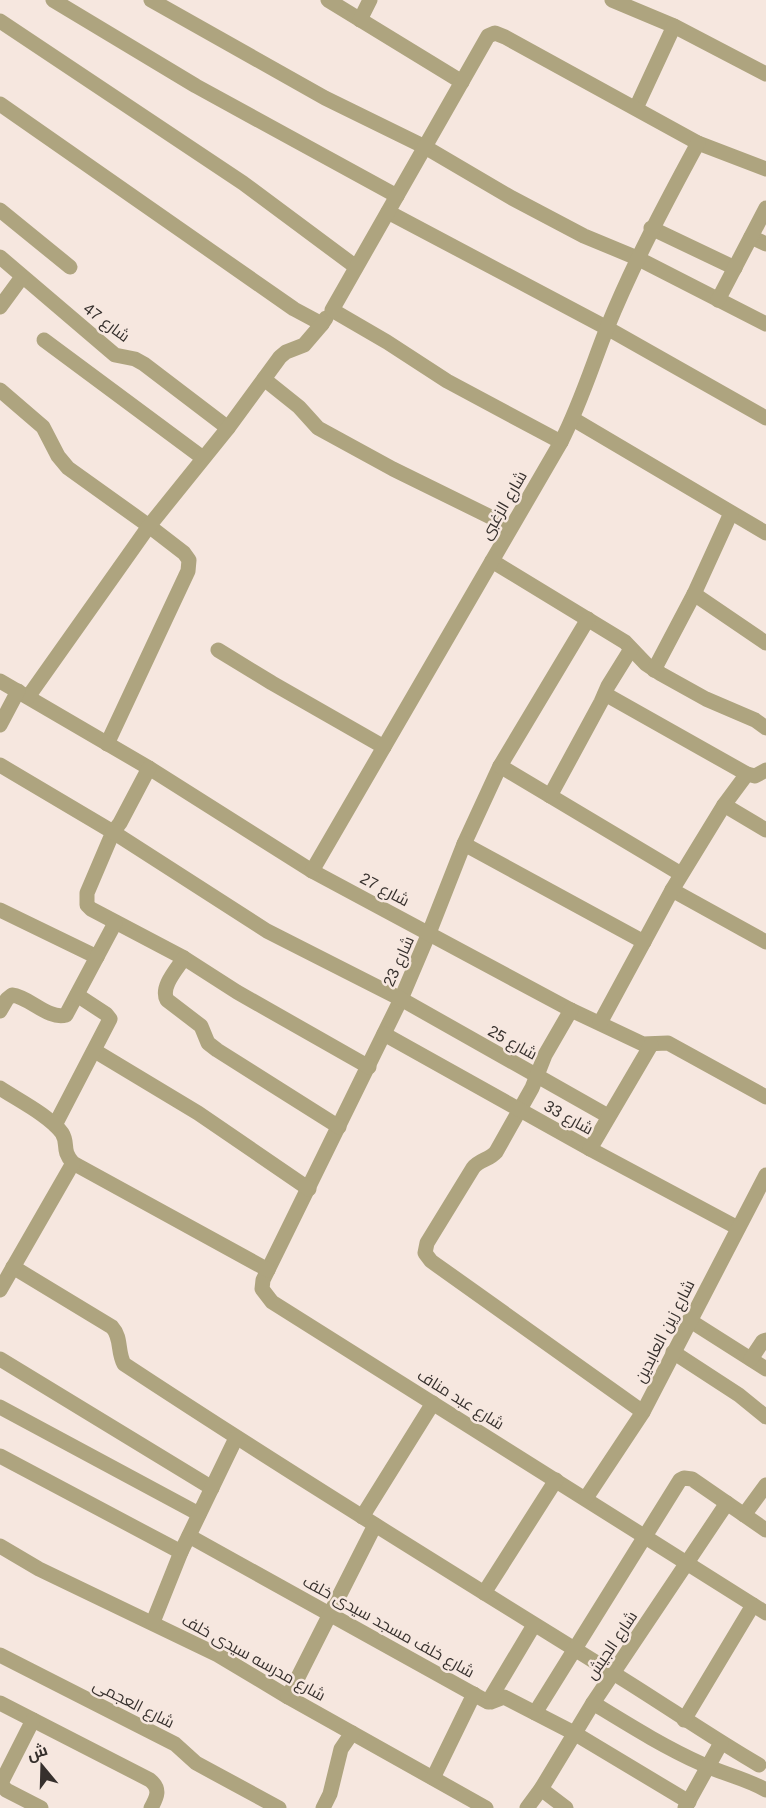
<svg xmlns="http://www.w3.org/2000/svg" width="766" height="1808" viewBox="0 0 766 1808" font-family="Helvetica,Cairo,sans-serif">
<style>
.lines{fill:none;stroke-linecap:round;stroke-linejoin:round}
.minor{stroke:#aea47f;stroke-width:15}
.labels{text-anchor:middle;stroke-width:5;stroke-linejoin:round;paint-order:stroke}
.street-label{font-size:16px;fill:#36302d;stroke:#f6e7df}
</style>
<rect width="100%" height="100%" fill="#f6e7df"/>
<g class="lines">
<g class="minor">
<path d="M 53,0 L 196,86 L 397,196"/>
<path d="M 151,0 L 325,98 L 425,147 L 512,198 L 584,236 L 637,258 L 766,324"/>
<path d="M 328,0 L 462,82"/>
<path d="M 612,0 L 674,26 L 766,74"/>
<path d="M 360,20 L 370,0"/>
<path d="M 0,21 L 243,183 L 356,267"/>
<path d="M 0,104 L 294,309 L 322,324 L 326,318"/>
<path d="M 636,108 L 674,26"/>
<path d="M 0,210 L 70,267"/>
<path d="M 388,212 L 607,328 L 766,418"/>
<path d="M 651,228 L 735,268"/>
<path d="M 751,237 L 766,244"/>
<path d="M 0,257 L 115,355 L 135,359 L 144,364 L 228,428"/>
<path d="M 718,300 L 766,208"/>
<path d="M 0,307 L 22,277"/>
<path d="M 44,340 L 203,458"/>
<path d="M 264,379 L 299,407 L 318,428 L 393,469 L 511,527"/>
<path d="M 0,390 L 43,427 L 58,456 L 68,468 L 149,526 L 184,553 L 189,560 L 188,571 L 107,744"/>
<path d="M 573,419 L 766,533"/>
<path d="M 561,442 L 447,381 L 387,342 L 332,310 L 488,36 L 495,33 L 505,37 L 698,143 L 766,169"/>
<path d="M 492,561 L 625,642 L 646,664 L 661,674 L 706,699 L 755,720 L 766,728"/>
<path d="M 694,594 L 766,643"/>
<path d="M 588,619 L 500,766 L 464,844 L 429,933 L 401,999 L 263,1280 L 262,1289 L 272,1302 L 766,1613"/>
<path d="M 218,650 L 272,683 L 384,747"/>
<path d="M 654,670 L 694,594 L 731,513"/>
<path d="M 0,681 L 149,768 L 312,871 L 571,1010 L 643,1044 L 668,1043 L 766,1097"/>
<path d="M 605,694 L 747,774"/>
<path d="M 28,697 L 149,526 L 228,428 L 280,357 L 286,352 L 304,345 L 322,324"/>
<path d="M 0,725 L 18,691"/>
<path d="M 0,765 L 113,832 L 87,893 L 87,905 L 91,909 L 184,958 L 237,992 L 369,1067"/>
<path d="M 500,766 L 681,874"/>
<path d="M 149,768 L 120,823 L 113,832 L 267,931 L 401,999 L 608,1116"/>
<path d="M 766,770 L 755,776 L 747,774 L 724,805 L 766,830"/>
<path d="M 550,796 L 601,702 L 608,686 L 631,649"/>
<path d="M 464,844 L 644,942"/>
<path d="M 312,871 L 561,442 C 580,405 592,366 607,328 C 633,264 665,204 698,143"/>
<path d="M 672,890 L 766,942"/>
<path d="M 0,910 L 97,957"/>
<path d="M 184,958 C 177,969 160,987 167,1000 L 201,1026 L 208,1043 L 217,1050 L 339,1127"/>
<path d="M 571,1010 L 545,1055 L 532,1088 L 496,1152 C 489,1160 479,1160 473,1168 L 427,1243 L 425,1253 L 431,1261 L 643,1412"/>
<path d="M 0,1011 L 7,999 L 12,995 C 30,997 48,1020 66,1015 L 115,923"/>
<path d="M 600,1023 L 672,890 L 724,805"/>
<path d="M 384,1034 L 590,1149 L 738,1228"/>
<path d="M 95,1051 L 198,1113 L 309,1189"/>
<path d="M 0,1088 C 18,1100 50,1116 62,1133 C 69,1144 61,1150 73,1163 L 268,1270"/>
<path d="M 55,1125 L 110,1019 L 106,1014 L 77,995"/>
<path d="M 590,1149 L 651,1045"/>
<path d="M 13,1267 L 112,1327 C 122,1338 117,1351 124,1364 C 285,1470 449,1571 613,1673 C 662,1703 709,1736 759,1765"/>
<path d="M 0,1290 L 73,1163"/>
<path d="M 689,1320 L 766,1369"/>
<path d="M 673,1352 L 739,1395 L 766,1417"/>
<path d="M 0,1359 L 212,1488"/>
<path d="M 751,1359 L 763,1341 L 766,1340"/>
<path d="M 0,1407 L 199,1514"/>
<path d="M 0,1456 L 181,1552"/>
<path d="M 586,1498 L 643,1412 L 766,1175"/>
<path d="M 744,1515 L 766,1485"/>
<path d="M 362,1517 L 433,1403"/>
<path d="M 189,1536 L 486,1701 L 491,1702 L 504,1697 L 574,1733 L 689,1802"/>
<path d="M 0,1546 L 39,1569 L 218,1655 L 288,1697 L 486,1808"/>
<path d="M 484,1593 L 556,1480"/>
<path d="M 153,1622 L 181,1552 L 236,1438"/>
<path d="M 0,1655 L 175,1744 L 196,1763 L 279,1808"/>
<path d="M 288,1697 L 375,1525"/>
<path d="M 488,1702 L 534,1625"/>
<path d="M 0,1703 L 150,1780 C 161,1789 157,1797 151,1808"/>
<path d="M 593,1703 C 629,1725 664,1747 702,1764 C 723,1774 745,1778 766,1790"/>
<path d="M 535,1713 L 680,1480 L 684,1478 L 692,1479 L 766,1530"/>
<path d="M 33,1720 L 1,1783 L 6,1790 L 41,1808"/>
<path d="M 684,1720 L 753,1605"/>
<path d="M 433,1778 L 474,1694"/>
<path d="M 541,1789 L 566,1808"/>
<path d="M 323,1808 L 330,1794 L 341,1749 L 352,1733"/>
<path d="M 527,1808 L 541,1789 L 593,1703 L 727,1503"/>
<path d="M 685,1808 L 721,1743"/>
</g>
</g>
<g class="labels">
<g class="street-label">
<text transform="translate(107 322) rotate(37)" y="6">شارع 47</text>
<text transform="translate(503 505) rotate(-60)" y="6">شارع الزغبى</text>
<text transform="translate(385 889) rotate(28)" y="6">شارع 27</text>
<text transform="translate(398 961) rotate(-66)" y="6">شارع 23</text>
<text transform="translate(513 1042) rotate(29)" y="6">شارع 25</text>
<text transform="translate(569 1117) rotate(29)" y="6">شارع 33</text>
<text transform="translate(664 1331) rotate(-63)" y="6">شارع زين العابدين</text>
<text transform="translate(461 1399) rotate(32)" y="6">شارع عبد مناف</text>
<text transform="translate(389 1626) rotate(29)" y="6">شارع خلف مسجد سيدى خلف</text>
<text transform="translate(611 1645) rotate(-56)" y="6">شارع الجيش</text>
<text transform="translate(254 1657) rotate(29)" y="6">شارع مدرسه سيدى خلف</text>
<text transform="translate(134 1703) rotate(27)" y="6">شارع العجمى</text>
</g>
</g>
<g transform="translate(42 1766) rotate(341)" stroke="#f6e7df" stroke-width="4.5" paint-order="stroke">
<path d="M0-4.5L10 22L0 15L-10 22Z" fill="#36302d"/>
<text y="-9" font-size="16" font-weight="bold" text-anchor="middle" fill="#36302d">ش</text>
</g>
</svg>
